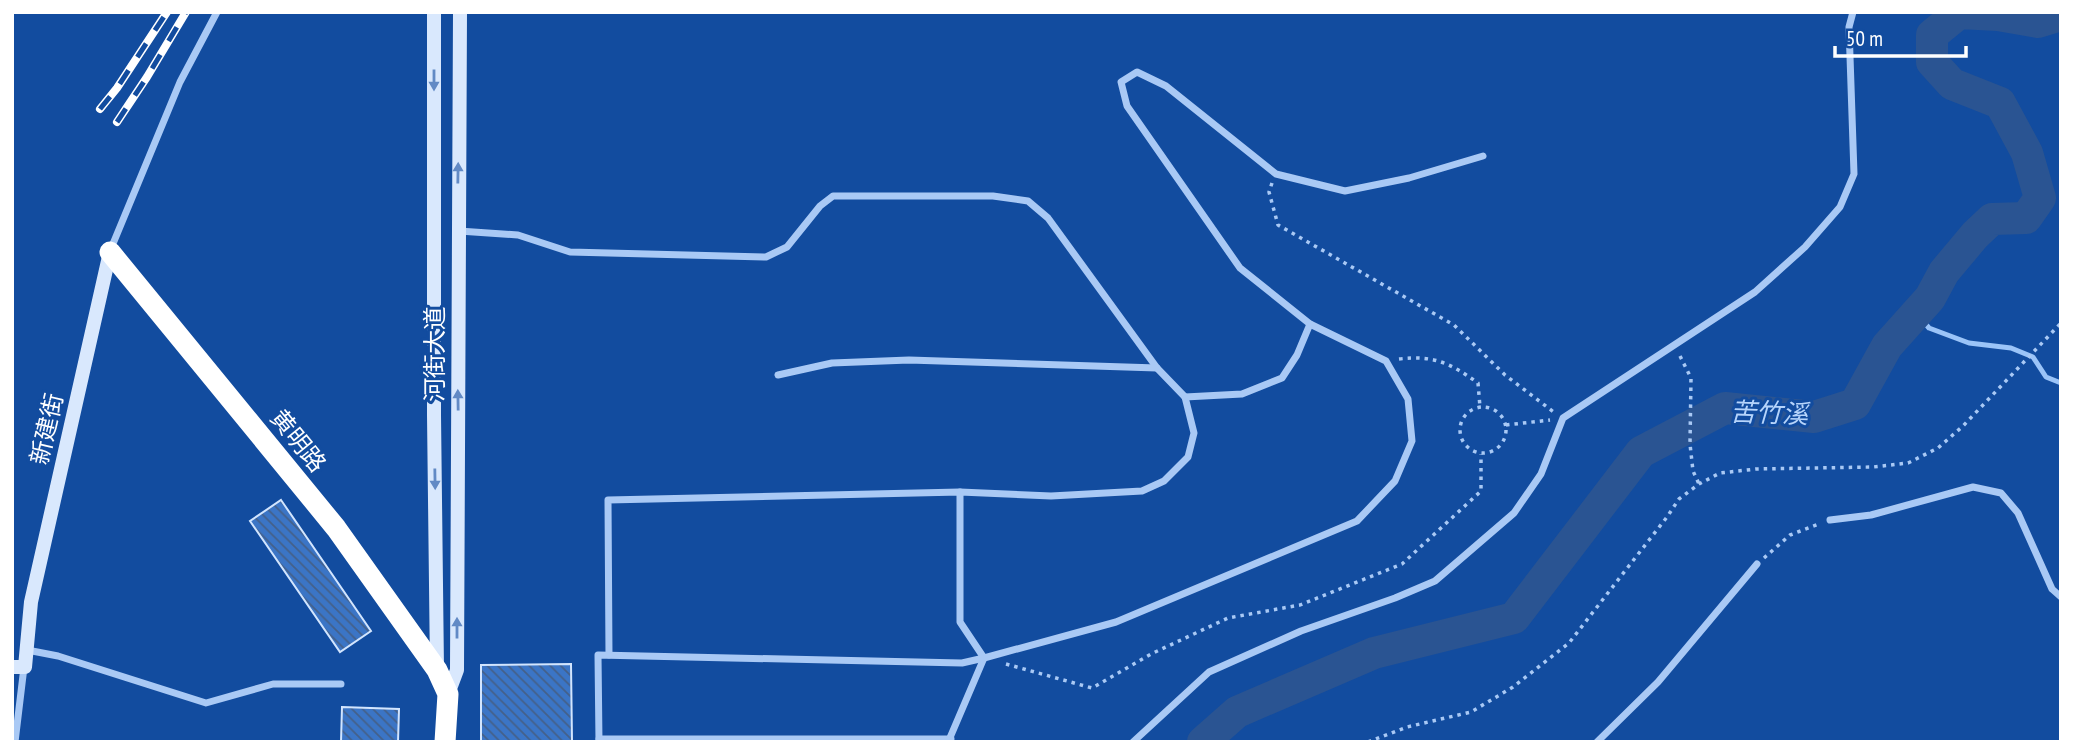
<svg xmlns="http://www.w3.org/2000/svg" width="2073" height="754" viewBox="0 0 2073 754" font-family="'PT Sans Narrow','Noto Sans SC',sans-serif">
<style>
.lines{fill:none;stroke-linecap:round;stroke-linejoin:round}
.stream{stroke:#9bc4f8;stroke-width:5}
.river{stroke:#2a5492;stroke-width:32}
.building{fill:url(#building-back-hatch);stroke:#d2e5fe;stroke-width:2}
.path{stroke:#a9c9f5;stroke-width:3.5;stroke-dasharray:3.5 5;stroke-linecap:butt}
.street{stroke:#a9c9f5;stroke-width:7}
.secondary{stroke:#d9e8fd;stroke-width:14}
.highway{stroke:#fff;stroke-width:21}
.rail-casing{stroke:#fff;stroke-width:8}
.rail{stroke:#124c9f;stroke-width:5;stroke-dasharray:16;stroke-linecap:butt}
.oneway{fill:#628ac5}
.labels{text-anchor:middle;stroke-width:6;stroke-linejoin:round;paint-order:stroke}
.street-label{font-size:24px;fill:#fff;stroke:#124c9f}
.water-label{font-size:26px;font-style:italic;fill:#b6d4fb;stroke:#124c9f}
</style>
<defs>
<pattern id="building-back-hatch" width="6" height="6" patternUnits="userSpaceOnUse" patternTransform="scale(1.75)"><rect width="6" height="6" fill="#3b75c6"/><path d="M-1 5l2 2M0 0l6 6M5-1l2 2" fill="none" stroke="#446089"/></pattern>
</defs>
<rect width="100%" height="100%" fill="#124c9f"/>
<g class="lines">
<path class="stream" d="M 1917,314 L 1929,328 L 1969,343 L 2011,348 L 2033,357 L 2046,377 L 2061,383"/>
<path class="river" d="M 1203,742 L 1237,712 L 1374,653 L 1514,618 L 1641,452 L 1725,408 L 1814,417 L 1855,404 L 1887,346 L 1930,298 L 1944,272 L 1975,235 L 1992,219 L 2026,218 L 2040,198 L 2027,153 L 2000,103 L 1952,84 L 1932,62 L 1932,35 L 1959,13 L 1998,15 L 2038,22 L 2061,15"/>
</g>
<g class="building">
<path d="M 281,500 L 371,631 L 340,652 L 250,521 Z"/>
<path d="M 571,664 L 572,742 L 481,742 L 481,665 Z"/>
<path d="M 342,707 L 399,709 L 398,742 L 341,742 Z"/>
</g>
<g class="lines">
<g class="path">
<path d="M 1272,183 L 1269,192 L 1278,225 L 1454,325 L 1505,375 L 1555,413"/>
<path d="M 1680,356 L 1691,378 L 1690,444 L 1693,471 L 1699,484"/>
<path d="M 1399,359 C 1434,355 1450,363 1478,383 L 1480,407"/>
<circle cx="1483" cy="430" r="23"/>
<path d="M 1506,425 L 1550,420"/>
<path d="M 1764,558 L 1790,535 L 1819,524"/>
<path d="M 1006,664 L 1092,688 L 1151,654 L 1228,618 L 1300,605 L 1402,564 L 1481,491 L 1481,454"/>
<path d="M 1368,742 L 1407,727 L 1471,712 L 1513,687 L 1569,643 L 1667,517 L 1679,499 L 1699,484 L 1720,473 L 1756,469 L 1873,467 L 1908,463 L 1938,448 L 1963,426 L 2061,323"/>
</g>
<g class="street">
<path d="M 459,231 L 518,235 L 570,252 L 766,257 L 787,247 L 820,206 L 833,196 L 993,196 L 1028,201 L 1048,218 L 1157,368 L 1185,397 L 1194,433 L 1188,457 L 1164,481 L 1142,491 L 1051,496 L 960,492 L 608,500 L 609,655"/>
<path d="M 110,251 L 180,82 L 217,12"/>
<path d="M 778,375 L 832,363 L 909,360 L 1157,368"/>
<path d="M 1185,397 L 1242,394 L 1282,378 L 1297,355 L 1310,324"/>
<path d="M 1830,520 L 1871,515 L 1973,487 L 2001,493 L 2018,513 L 2052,589 L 2061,597"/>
<path d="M 27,650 L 58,656 L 206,703 L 273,684 L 341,684"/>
<path d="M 599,739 L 951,739"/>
<path d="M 949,740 L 984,658 L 960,622 L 960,492"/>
<path d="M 15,742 L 24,667"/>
<path d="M 599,742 L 598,655 L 962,663 L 984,658 L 1116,622 L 1357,521 L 1395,481 L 1412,441 L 1408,399 L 1386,361 L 1310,324 L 1240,268 L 1127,106 L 1121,82 L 1137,72 L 1166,86 L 1276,174 L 1345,191 L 1409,178 L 1483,156"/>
<path d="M 1133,742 L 1209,672 L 1301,631 L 1395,598 L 1435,581 L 1514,513 L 1541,474 L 1563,418 L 1755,292 L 1805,247 L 1840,207 L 1854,174 L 1849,27 L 1853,12"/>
<path d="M 1597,742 L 1658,682 L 1757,564"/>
</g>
<g class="secondary">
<path d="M 434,12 L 434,415 L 437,669"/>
<path d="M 12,667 L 25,667 L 31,602 L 110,252"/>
<path d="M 448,694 L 457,670 L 460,12"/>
</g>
<path class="highway" d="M 110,252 L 336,528 L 437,670 L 448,694 L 445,742"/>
<defs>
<g id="rail">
<path d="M 100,109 L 117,88 L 167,12"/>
<path d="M 117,122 L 147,77 L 186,12"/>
</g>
</defs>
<use href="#rail" class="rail-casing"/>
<use href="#rail" class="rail"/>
</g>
<defs><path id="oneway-solid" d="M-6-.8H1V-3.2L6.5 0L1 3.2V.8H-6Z" transform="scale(1.75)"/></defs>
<g class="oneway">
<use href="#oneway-solid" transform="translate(434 80) rotate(90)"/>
<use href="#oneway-solid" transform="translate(458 173) rotate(-89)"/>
<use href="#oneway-solid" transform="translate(458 400) rotate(-91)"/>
<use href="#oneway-solid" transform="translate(435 479) rotate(89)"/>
<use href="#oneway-solid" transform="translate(457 628) rotate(-90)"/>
</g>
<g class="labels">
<g class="street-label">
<text transform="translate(435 354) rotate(-90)" y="8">河街大道</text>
<text transform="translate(47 429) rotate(-77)" y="8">新建街</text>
<text transform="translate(298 441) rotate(51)" y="8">黄明路</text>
</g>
<g class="water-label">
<text transform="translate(1769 413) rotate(2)" y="9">苦竹溪</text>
</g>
</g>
<rect width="2073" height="754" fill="none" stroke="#ffffff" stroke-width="28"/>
<path d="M1835 46v10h131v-10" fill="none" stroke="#ffffff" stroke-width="3.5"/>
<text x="1846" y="46" font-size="21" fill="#ffffff" stroke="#124c9f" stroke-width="5" paint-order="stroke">50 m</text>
</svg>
